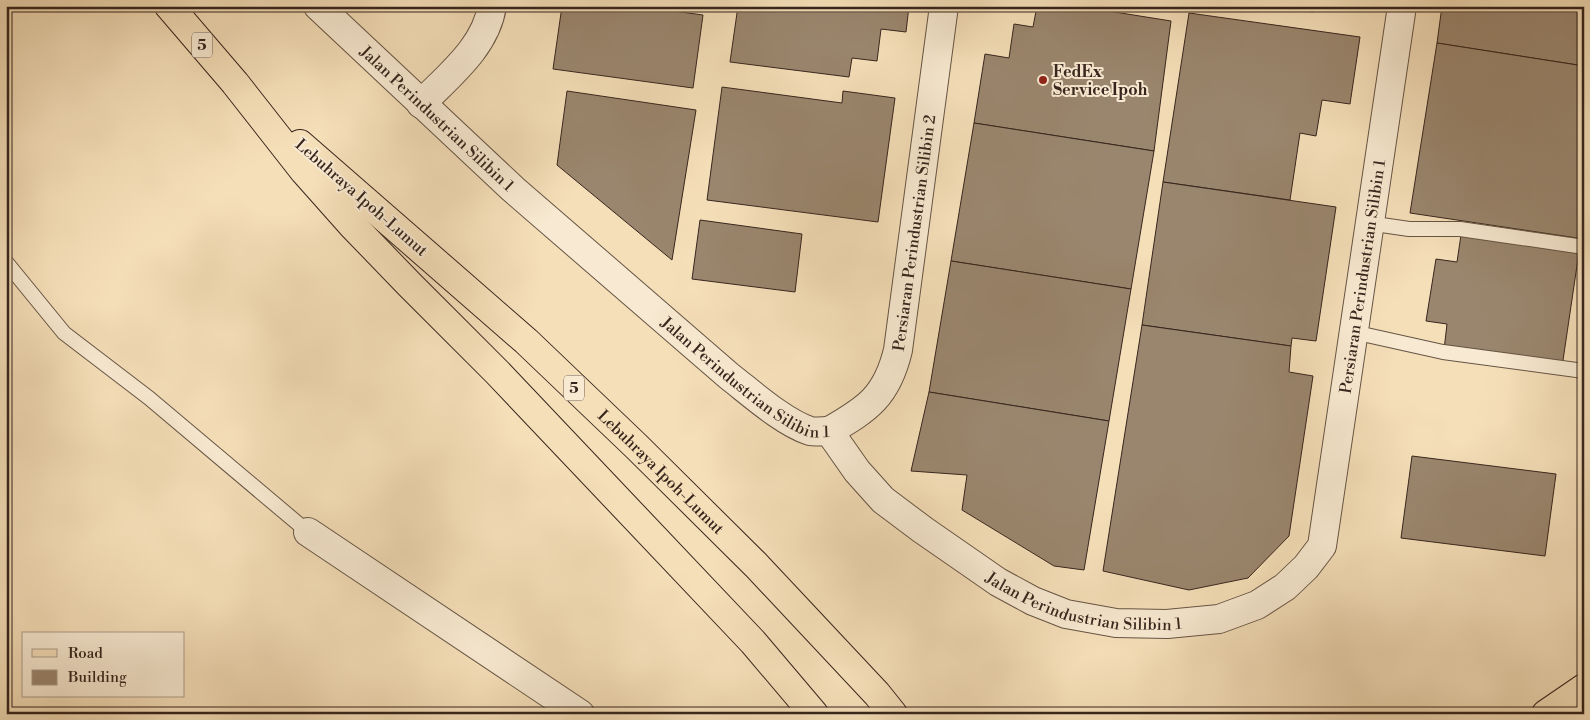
<svg xmlns="http://www.w3.org/2000/svg" width="1590" height="720" viewBox="0 0 1590 720" font-family="'Libre Bodoni',serif">
<style>
.building{fill:#9a866e;stroke:#37251d}
.lines{fill:none;stroke-linecap:round;stroke-linejoin:round}
.service-casing{stroke:#665444;stroke-width:16}
.minor-casing{stroke:#665444;stroke-width:30}
.primary-casing{stroke:#37251d;stroke-width:30}
.trunk-casing{stroke:#37251d;stroke-width:30}
.service{stroke:#f8ead2;stroke-width:14}
.minor{stroke:#f8ead2;stroke-width:28}
.primary{stroke:#f5dfb9;stroke-width:28}
.trunk{stroke:#f5dfb9;stroke-width:28}
.poi-dot{fill:#8f2418;stroke:#f8ead2;stroke-width:2}
.labels{text-anchor:middle;stroke-width:4;stroke-linejoin:round;paint-order:stroke}
.shield{fill:#f8ead2;stroke:#716053;stroke-width:1}
.shield-label{font-size:15px;font-weight:bold;fill:#37251d}
.poi-label{font-size:16px;font-weight:bold;fill:#37251d;stroke:#f8ead2;text-anchor:start}
.street-label{font-size:16px;fill:#37251d;stroke:#f8ead2}
</style>
<rect width="100%" height="100%" fill="#f5dfb9"/>
<filter id="stains"><feTurbulence type="fractalNoise" baseFrequency=".004" numOctaves="4"/><feColorMatrix values="0 0 0 0 .2 0 0 0 0 .09 0 0 0 0 .02 0 0 0 .5 -.17"/></filter>
<radialGradient id="worn" r=".72"><stop offset=".6" stop-color="#630" stop-opacity="0"/><stop offset="1" stop-color="#630" stop-opacity=".3"/></radialGradient>
<g class="building">
<path d="M 562,6 L 637,6 L 703,15 L 693,88 L 553,69 Z"/>
<path d="M 738,6 L 909,6 L 906,32 L 881,29 L 877,61 L 852,58 L 849,77 L 730,62 Z"/>
<path d="M 1037,6 L 1077,6 L 1171,21 L 1154,151 L 974,123 L 985,54 L 1009,58 L 1014,24 L 1033,27 Z"/>
<path d="M 1269,6 L 1314,6 L 1313,12 Z"/>
<path d="M 1442,6 L 1584,6 L 1584,66 L 1437,43 Z"/>
<path d="M 1189,13 L 1360,37 L 1350,104 L 1322,100 L 1316,136 L 1300,133 L 1290,200 L 1163,182 Z"/>
<path d="M 1437,43 L 1584,66 L 1584,239 L 1410,213 Z"/>
<path d="M 722,87 L 842,103 L 843,91 L 895,98 L 878,222 L 707,200 Z"/>
<path d="M 567,91 L 696,110 L 672,260 L 557,165 Z"/>
<path d="M 974,123 L 1154,151 L 1131,289 L 951,261 Z"/>
<path d="M 1163,182 L 1336,207 L 1316,341 L 1292,338 L 1291,346 L 1142,325 Z"/>
<path d="M 700,220 L 802,234 L 795,292 L 692,279 Z"/>
<path d="M 1461,235 L 1579,252 L 1562,367 L 1444,350 L 1447,324 L 1426,321 L 1436,259 L 1457,262 Z"/>
<path d="M 951,261 L 1131,289 L 1109,421 L 929,392 Z"/>
<path d="M 1142,325 L 1291,346 L 1289,372 L 1313,376 L 1289,536 L 1248,578 L 1189,590 L 1103,571 Z"/>
<path d="M 929,392 L 1109,421 L 1084,570 L 1054,566 L 962,510 L 967,475 L 911,471 Z"/>
<path d="M 1412,456 L 1556,474 L 1545,556 L 1401,538 Z"/>
</g>
<g class="lines">
<defs>
<g id="service">
<path d="M 1368,223 L 1409,229 L 1460,229 L 1584,247"/>
<path d="M 6,262 L 64,333 L 149,398 L 308,532"/>
<path d="M 1353,332 L 1443,352 L 1584,371"/>
</g>
<g id="minor">
<path id="s1" d="M 318,6 L 513,189 L 729,376 C 751,393 783,422 810,431 C 815,432 823,431 829,431"/>
<path d="M 421,104 C 448,76 486,47 492,6"/>
<path id="s2" d="M 829,431 L 857,471 L 883,500 L 923,530 L 998,582 L 1033,601 L 1066,614 L 1116,623 L 1167,624 L 1219,619 L 1257,605 L 1285,587 L 1306,567 L 1322,546 L 1402,6"/>
<path id="s3" d="M 829,431 C 868,409 887,396 898,350 L 944,6"/>
<path d="M 308,532 L 580,714"/>
</g>
<path id="primary" d="M 1546,714 L 1584,688"/>
<g id="trunk">
<path d="M 169,6 L 235,83 L 304,171 L 352,225 L 409,284 L 497,372 L 753,642 L 814,714"/>
<path id="s4" d="M 300,144 L 526,341 L 636,446 L 756,565 L 877,694 L 893,714"/>
</g>
</defs>
<use href="#service" class="service-casing"/>
<use href="#minor" class="minor-casing"/>
<use href="#primary" class="primary-casing"/>
<use href="#trunk" class="trunk-casing"/>
<use href="#service" class="service"/>
<use href="#minor" class="minor"/>
<use href="#primary" class="primary"/>
<use href="#trunk" class="trunk"/>
</g>
<circle class="poi-dot" cx="1043" cy="80" r="5"/>
<g class="labels">
<g class="shield">
<rect x="192" y="32.5" width="20" height="25" rx="4"/>
<rect x="564" y="375.5" width="20" height="25" rx="4"/>
</g>
<g class="shield-label">
<text x="202" y="50">5</text>
<text x="574" y="393">5</text>
</g>
<g class="poi-label">
<text x="1053" y="77">FedEx<tspan x="1053" dy="18">Service Ipoh</tspan></text>
</g>
<g class="street-label">
<text dy="6" stroke="none"><textPath href="#s1" startOffset="164">Jalan Perindustrian Silibin 1</textPath></text>
<text transform="translate(362 197) rotate(41)" y="6">Lebuhraya Ipoh-Lumut</text>
<text dy="6" stroke="none"><textPath href="#s3" startOffset="229">Persiaran Perindustrian Silibin 2</textPath></text>
<text dy="6" stroke="none"><textPath href="#s2" startOffset="860">Persiaran Perindustrian Silibin 1</textPath></text>
<text dy="6" stroke="none"><textPath href="#s1" startOffset="569">Jalan Perindustrian Silibin 1</textPath></text>
<text dy="6" stroke="none"><textPath href="#s4" startOffset="488">Lebuhraya Ipoh-Lumut</textPath></text>
<text dy="6" stroke="none"><textPath href="#s2" startOffset="319">Jalan Perindustrian Silibin 1</textPath></text>
</g>
</g>
<rect width="1590" height="720" fill="none" stroke="#f5dfb9" stroke-width="25"/>
<rect x="8" y="8" width="1575" height="705" fill="none" stroke="#37251d" stroke-width="2.5"/>
<rect x="12" y="12" width="1565" height="695" fill="none" stroke="#37251d"/>
<rect x="22" y="632" width="162" height="65" fill="#f8ead2" stroke="#ab9b8a"/>
<rect x="32" y="649" width="25" height="8" fill="#f5dfb9" stroke="#ab9b8a"/>
<text x="68" y="658" font-size="15" fill="#37251d">Road</text>
<rect x="32" y="670" width="25" height="15" fill="#9a866e" stroke="#ab9b8a"/>
<text x="68" y="682" font-size="15" fill="#37251d">Building</text>
<rect width="100%" height="100%" filter="url(#stains)"/>
<rect width="100%" height="100%" fill="url(#worn)"/>
</svg>
